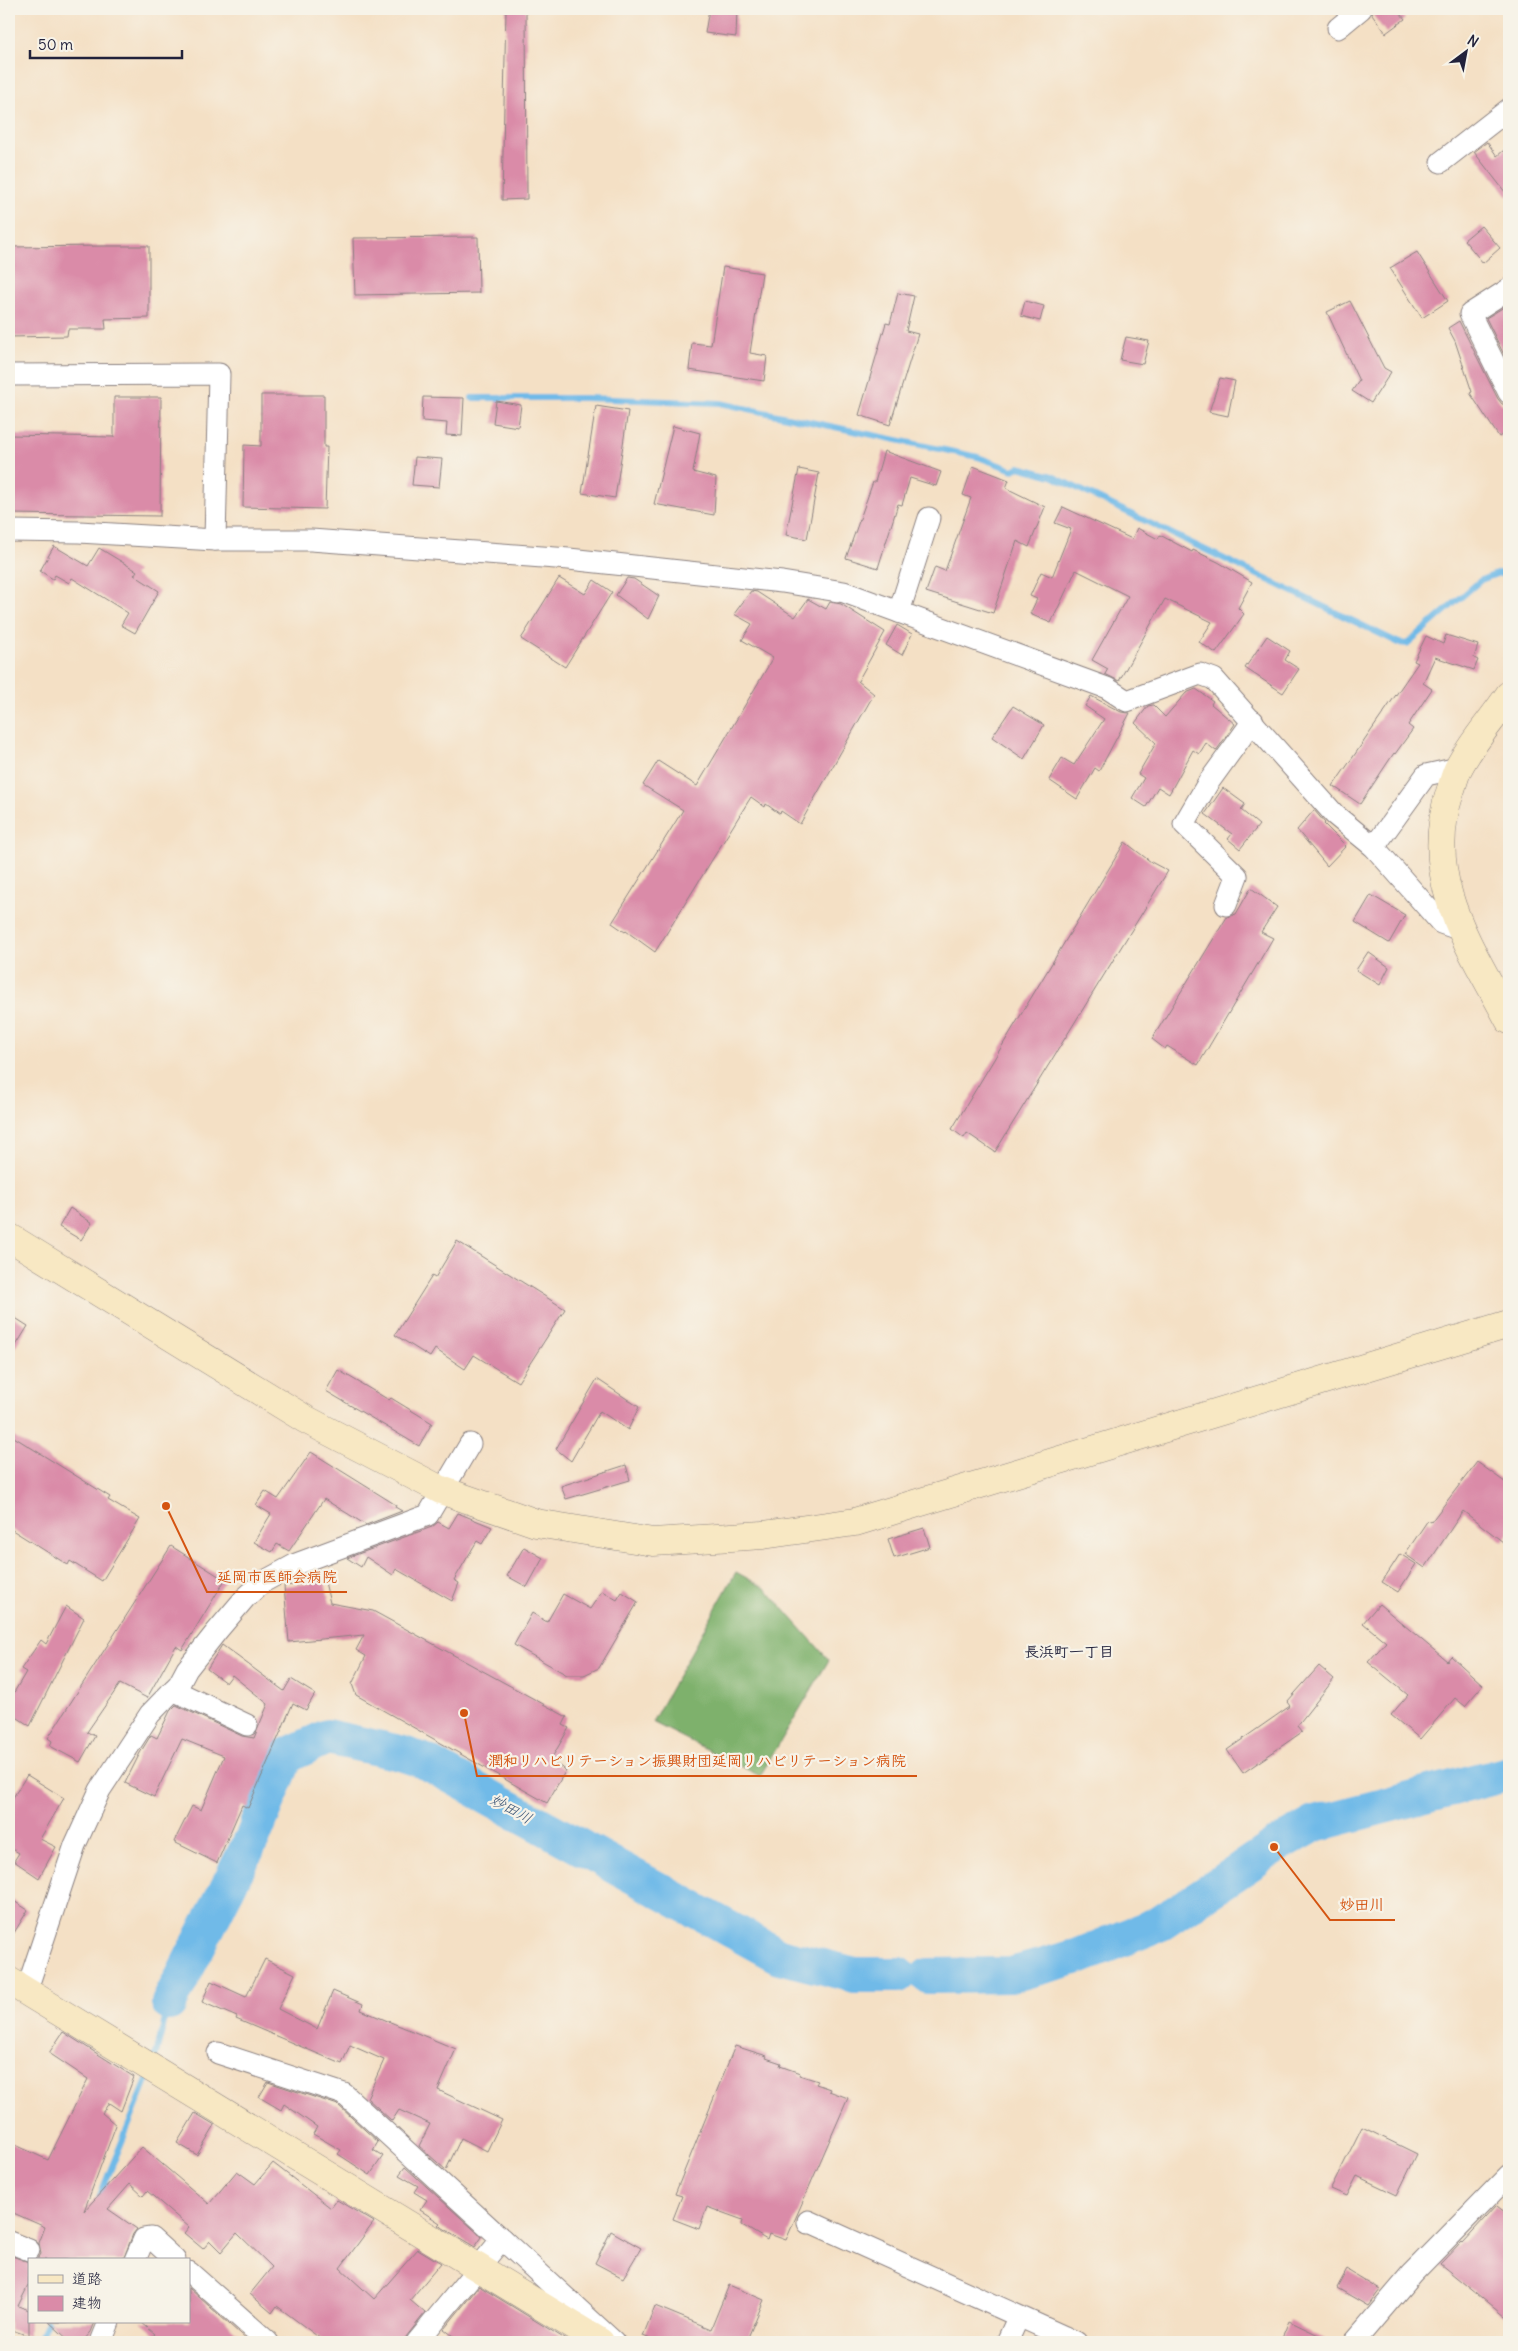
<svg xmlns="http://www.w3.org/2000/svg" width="1518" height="2351" viewBox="0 0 1518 2351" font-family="Delius,'Klee One',sans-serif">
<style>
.forest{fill:#7eb16c;stroke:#506a54}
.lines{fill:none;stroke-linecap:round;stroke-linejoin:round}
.stream{stroke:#6fbae8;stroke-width:6}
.river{stroke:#6fbae8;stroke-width:36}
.building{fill:#da8ba8}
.street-casing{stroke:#8b8180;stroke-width:23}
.secondary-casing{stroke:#8b8180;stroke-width:29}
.street{stroke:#fff;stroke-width:21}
.secondary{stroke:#f8e8c3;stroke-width:28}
.labels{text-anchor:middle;stroke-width:4.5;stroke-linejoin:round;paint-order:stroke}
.neighbourhood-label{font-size:15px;font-weight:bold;fill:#22223b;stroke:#f7f3e8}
.water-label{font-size:15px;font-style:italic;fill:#3d5778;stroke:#f7f3e8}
.leader{fill:none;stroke:#d45411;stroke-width:2}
.callout-dot{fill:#d45411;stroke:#f7f3e8;stroke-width:2}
.callout-label{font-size:15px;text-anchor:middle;font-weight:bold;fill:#d45411;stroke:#f7f3e8;stroke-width:4.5;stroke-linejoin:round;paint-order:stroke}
</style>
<rect width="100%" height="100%" fill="#f7f3e8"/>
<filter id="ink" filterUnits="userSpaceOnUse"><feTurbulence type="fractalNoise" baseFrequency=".02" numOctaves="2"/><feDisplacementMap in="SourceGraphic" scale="10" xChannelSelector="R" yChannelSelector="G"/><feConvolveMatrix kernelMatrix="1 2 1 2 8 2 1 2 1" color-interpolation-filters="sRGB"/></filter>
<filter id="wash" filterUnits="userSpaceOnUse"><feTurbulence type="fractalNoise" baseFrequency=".0096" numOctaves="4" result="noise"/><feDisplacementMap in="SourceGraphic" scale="20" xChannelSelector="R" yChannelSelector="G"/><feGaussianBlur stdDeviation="1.12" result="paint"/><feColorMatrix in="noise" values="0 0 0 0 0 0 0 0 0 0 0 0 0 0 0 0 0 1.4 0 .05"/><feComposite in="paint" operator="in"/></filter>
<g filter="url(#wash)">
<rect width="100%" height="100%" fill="#f4e0c5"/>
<path class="forest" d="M 736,1572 L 765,1588 L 829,1660 L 760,1776 L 652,1722 Z"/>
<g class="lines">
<g class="stream">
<path d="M 472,398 L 586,398 L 720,403 L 978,457 L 1013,470 L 1019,467 L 1052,476 L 1399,643 L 1407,644 L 1481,580 L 1499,573 L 1509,578"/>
<path d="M 154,2062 L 169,2003"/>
<path d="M 99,2198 L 150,2073"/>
<path d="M 38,2342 L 47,2322"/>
</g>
<g class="river">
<path d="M 928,1976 L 1011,1975 L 1079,1956 L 1161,1923 L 1274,1847 L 1315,1824 L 1509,1773"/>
<path d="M 169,2003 L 253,1837 L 286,1756 L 327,1737 L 400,1753 L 424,1761 L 779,1956 L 855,1975 L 899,1975"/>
</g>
</g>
<g id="blocks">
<g class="building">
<path d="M 506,9 L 526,9 L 527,199 L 502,200 Z"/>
<path d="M 709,9 L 737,9 L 736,37 L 705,33 Z"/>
<path d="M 1373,9 L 1397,9 L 1405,19 L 1386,33 L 1372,14 Z"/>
<path d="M 1487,142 L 1497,156 L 1509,146 L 1509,197 L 1474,152 Z"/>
<path d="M 1481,226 L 1500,248 L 1483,263 L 1464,240 Z"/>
<path d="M 478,237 L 479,293 L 355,295 L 353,238 Z"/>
<path d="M 105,246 L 149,246 L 149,318 L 105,319 L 106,329 L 68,329 L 67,336 L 9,337 L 9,247 Z"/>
<path d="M 1417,252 L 1448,301 L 1422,318 L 1390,268 Z"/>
<path d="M 723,267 L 762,273 L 750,353 L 767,356 L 764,381 L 689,370 L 692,343 L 711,345 Z"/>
<path d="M 898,293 L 914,296 L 906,331 L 918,334 L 890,425 L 859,415 L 886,323 L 890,324 Z"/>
<path d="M 1025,301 L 1044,306 L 1040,321 L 1021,316 Z"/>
<path d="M 1350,301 L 1384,368 L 1391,372 L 1371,403 L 1352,391 L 1359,381 L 1327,312 Z"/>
<path d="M 1509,304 L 1509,365 L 1486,318 Z"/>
<path d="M 1459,321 L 1498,399 L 1502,404 L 1509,405 L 1509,430 L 1499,437 L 1470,393 L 1472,392 L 1455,341 L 1448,328 Z"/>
<path d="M 1126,337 L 1149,341 L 1143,364 L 1120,360 Z"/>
<path d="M 1220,378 L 1235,381 L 1228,416 L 1209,412 Z"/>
<path d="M 261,395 L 324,395 L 324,447 L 327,447 L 325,509 L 243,507 L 244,445 L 261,446 Z"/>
<path d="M 114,397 L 161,397 L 160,516 L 9,514 L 9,435 L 114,437 Z"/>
<path d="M 423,397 L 464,398 L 462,436 L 446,435 L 447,423 L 422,421 Z"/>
<path d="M 496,401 L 521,405 L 518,427 L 493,423 Z"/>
<path d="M 596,406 L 628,411 L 615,498 L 582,493 Z"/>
<path d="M 673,426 L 700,433 L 693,472 L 716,478 L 714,515 L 654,504 Z"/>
<path d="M 884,451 L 941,472 L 936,486 L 910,478 L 902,505 L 898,504 L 878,568 L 846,558 L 873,482 L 875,482 Z"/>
<path d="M 415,457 L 442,459 L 439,487 L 412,485 Z"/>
<path d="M 973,466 L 1009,480 L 1006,488 L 1045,507 L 1029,547 L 1017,541 L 993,613 L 926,592 L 935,567 L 945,571 L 971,498 L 963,495 Z"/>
<path d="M 799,469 L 819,473 L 807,539 L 786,535 Z"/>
<path d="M 1063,507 L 1132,539 L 1137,528 L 1158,539 L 1160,535 L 1192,552 L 1193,550 L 1218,562 L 1252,582 L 1238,608 L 1244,614 L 1216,653 L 1199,642 L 1212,622 L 1165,599 L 1119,681 L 1105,674 L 1108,669 L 1092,660 L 1128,596 L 1076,570 L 1051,623 L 1030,614 L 1037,599 L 1030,596 L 1041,572 L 1052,577 L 1071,529 L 1055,523 Z"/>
<path d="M 54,546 L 88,566 L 99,548 L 137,571 L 134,575 L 159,591 L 135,633 L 121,625 L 128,613 L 72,578 L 69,583 L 55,575 L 53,579 L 40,571 Z"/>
<path d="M 559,578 L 585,594 L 594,580 L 612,592 L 565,667 L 521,639 Z"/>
<path d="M 627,578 L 634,579 L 659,596 L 648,619 L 616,595 Z"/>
<path d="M 751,591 L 757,592 L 795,617 L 808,599 L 826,609 L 830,602 L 841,604 L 885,632 L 858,681 L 874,694 L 800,824 L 781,811 L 780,814 L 766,804 L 765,807 L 751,797 L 655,952 L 626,931 L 625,932 L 612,923 L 683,810 L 643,785 L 658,761 L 697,786 L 773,658 L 742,640 L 752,624 L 734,614 Z"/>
<path d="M 897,625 L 912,634 L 902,655 L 886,645 Z"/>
<path d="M 1446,635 L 1478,645 L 1474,658 L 1478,660 L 1474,670 L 1435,657 L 1423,683 L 1432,689 L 1408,725 L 1413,729 L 1395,754 L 1394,753 L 1360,804 L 1333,786 L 1418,663 L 1414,661 L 1426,636 L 1443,644 Z"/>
<path d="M 1267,636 L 1290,651 L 1285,660 L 1299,669 L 1283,693 L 1245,668 Z"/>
<path d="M 1196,689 L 1213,701 L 1211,704 L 1235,724 L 1216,751 L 1206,743 L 1199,754 L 1193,750 L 1169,794 L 1158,787 L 1146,807 L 1132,798 L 1144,778 L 1138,774 L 1156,743 L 1135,723 L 1148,706 L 1153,705 L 1165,717 L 1186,693 Z"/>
<path d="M 1091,696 L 1121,712 L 1130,713 L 1099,771 L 1095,768 L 1077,799 L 1049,780 L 1062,758 L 1074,765 L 1104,719 L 1085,706 Z"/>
<path d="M 1013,706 L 1044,725 L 1024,759 L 992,737 Z"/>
<path d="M 1223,788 L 1245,804 L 1241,810 L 1259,825 L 1240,849 L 1228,839 L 1232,834 L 1205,814 Z"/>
<path d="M 1314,810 L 1325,823 L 1324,824 L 1346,846 L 1327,866 L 1297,830 Z"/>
<path d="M 1125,842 L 1151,862 L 1168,871 L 995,1152 L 967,1133 L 964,1138 L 952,1129 Z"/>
<path d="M 1251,888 L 1277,907 L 1261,932 L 1273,938 L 1198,1065 L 1167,1046 L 1165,1049 L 1152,1039 L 1227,917 L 1236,914 Z"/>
<path d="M 1371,895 L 1405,915 L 1389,943 L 1355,922 Z"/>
<path d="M 1368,952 L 1389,967 L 1380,985 L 1356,970 Z"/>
<path d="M 70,1208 L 92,1223 L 81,1240 L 59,1227 Z"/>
<path d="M 457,1241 L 565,1309 L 518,1382 L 474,1355 L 465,1369 L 435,1349 L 430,1357 L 395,1335 L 432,1276 L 435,1278 Z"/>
<path d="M 9,1314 L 28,1326 L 9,1357 Z"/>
<path d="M 338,1370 L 389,1400 L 391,1398 L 432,1423 L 419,1446 L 326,1391 Z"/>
<path d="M 597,1379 L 639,1407 L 628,1430 L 600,1411 L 571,1461 L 556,1449 Z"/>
<path d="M 9,1434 L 110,1497 L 108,1500 L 140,1519 L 102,1581 L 70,1561 L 68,1565 L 9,1528 Z"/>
<path d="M 311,1452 L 396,1505 L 395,1507 L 402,1511 L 366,1525 L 324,1499 L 289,1551 L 277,1544 L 272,1552 L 254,1542 L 271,1514 L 256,1505 L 265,1491 L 278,1499 Z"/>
<path d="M 1477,1462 L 1509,1485 L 1509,1533 L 1503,1542 L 1463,1511 L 1425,1568 L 1405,1554 L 1428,1520 L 1431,1522 Z"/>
<path d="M 626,1465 L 630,1480 L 566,1499 L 561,1486 Z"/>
<path d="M 458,1513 L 492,1527 L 482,1544 L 477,1541 L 454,1580 L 459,1583 L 452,1601 L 396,1569 L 393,1575 L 366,1557 L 361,1567 L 347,1558 L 432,1527 L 438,1522 L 449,1528 Z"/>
<path d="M 924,1528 L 930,1547 L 894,1558 L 888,1539 Z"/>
<path d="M 171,1546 L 225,1580 L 182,1650 L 176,1646 L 147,1698 L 120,1684 L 87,1732 L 95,1736 L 80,1762 L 50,1746 L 52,1741 L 48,1738 Z"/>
<path d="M 524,1547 L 543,1558 L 527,1587 L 507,1576 Z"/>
<path d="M 1400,1554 L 1416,1564 L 1398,1592 L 1382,1582 Z"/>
<path d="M 325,1582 L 330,1603 L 373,1611 L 567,1717 L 563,1725 L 569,1728 L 550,1761 L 566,1770 L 547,1803 L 356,1695 L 352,1684 L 366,1656 L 356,1650 L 364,1635 L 289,1642 L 284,1586 Z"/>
<path d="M 602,1591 L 617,1600 L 622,1592 L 638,1602 L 599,1668 L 584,1675 L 567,1675 L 514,1645 L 532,1613 L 547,1622 L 563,1594 L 590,1609 Z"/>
<path d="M 1379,1604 L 1447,1661 L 1451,1656 L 1483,1685 L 1465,1706 L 1455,1698 L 1420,1739 L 1391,1715 L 1408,1695 L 1368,1662 L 1386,1642 L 1363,1623 Z"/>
<path d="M 66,1606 L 84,1618 L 30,1726 L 9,1712 L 9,1701 L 26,1672 L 21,1669 L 41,1640 L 46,1644 Z"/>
<path d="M 222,1645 L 284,1691 L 291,1679 L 315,1694 L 306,1710 L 293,1703 L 248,1808 L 242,1805 L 217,1863 L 174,1842 L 192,1806 L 201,1810 L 224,1756 L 182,1739 L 154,1797 L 125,1783 L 140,1753 L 151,1735 L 157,1738 L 170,1711 L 176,1705 L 242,1736 L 254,1738 L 268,1704 L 232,1675 L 226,1683 L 207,1669 Z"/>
<path d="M 1319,1666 L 1334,1679 L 1297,1726 L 1302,1732 L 1243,1773 L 1227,1750 L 1290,1706 L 1287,1702 Z"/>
<path d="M 27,1775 L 64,1798 L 40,1839 L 56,1847 L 39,1878 L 14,1861 L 19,1853 L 9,1847 L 9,1804 Z"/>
<path d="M 9,1898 L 28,1910 L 9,1941 Z"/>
<path d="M 265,1959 L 295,1974 L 278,2009 L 317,2029 L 333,1991 L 363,2004 L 361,2010 L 456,2049 L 438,2090 L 502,2120 L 487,2151 L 461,2138 L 446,2170 L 419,2146 L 430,2124 L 399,2110 L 392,2121 L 367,2098 L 384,2060 L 350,2045 L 342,2064 L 236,2019 L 237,2017 L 202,2002 L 211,1981 L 246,1997 Z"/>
<path d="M 63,2032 L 134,2077 L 121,2111 L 109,2103 L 102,2113 L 116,2125 L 84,2211 L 142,2147 L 209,2204 L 237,2171 L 255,2184 L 273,2163 L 331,2208 L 337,2200 L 374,2222 L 340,2268 L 374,2299 L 418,2249 L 441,2263 L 410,2300 L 425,2313 L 402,2342 L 325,2342 L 277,2306 L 272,2313 L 250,2294 L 272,2267 L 237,2233 L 221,2252 L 210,2241 L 203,2249 L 184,2233 L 189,2227 L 147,2191 L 143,2196 L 130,2184 L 108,2209 L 137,2229 L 133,2234 L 123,2260 L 37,2260 L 41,2254 L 39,2243 L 45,2227 L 9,2211 L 9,2142 L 48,2160 L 88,2079 L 49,2053 Z"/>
<path d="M 735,2046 L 767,2056 L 766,2058 L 781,2063 L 780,2066 L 800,2073 L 799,2075 L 818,2081 L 816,2084 L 830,2089 L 829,2091 L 848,2098 L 786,2240 L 769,2234 L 767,2240 L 742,2225 L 743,2220 L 707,2207 L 699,2229 L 673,2219 L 682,2196 L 675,2194 Z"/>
<path d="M 268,2082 L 338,2105 L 378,2142 L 373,2150 L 383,2156 L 370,2175 L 338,2154 L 341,2150 L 313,2134 L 317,2127 L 284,2104 L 281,2110 L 259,2097 Z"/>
<path d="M 195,2113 L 215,2125 L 197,2155 L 177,2143 Z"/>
<path d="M 1362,2127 L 1417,2154 L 1397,2195 L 1357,2176 L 1347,2196 L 1331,2189 Z"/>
<path d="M 405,2167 L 482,2237 L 475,2247 L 438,2225 L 440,2223 L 420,2210 L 427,2200 L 414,2192 L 418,2186 L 399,2175 Z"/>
<path d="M 1496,2206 L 1509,2216 L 1509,2320 L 1440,2264 L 1461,2242 L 1462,2243 Z"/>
<path d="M 611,2231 L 641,2248 L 623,2278 L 595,2263 Z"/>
<path d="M 9,2255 L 29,2262 L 29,2284 L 18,2306 L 29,2310 L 29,2336 L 9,2329 Z"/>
<path d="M 1347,2270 L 1380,2290 L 1368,2306 L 1337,2288 Z"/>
<path d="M 729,2285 L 764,2300 L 746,2342 L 658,2342 L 643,2336 L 655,2306 L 711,2329 Z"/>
<path d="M 479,2286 L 570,2342 L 461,2342 L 444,2329 Z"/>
<path d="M 189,2288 L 249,2342 L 148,2342 L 155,2334 L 141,2322 L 189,2322 Z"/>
<path d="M 1289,2321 L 1333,2342 L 1280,2342 Z"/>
<path d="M 49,2322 L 95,2322 L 91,2332 L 82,2342 L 71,2342 Z"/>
</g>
</g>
</g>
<g filter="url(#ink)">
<use href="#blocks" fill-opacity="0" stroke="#8b8180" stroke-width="1"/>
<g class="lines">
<defs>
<g id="street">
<path d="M 1338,28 L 1361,9"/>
<path d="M 1441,162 L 1509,109"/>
<path d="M 1509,289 L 1470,314 L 1509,393"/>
<path d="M 9,375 L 219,374 L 215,540"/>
<path d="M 9,531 L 79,532 L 215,540 L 311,540 L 569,559 L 782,582 L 844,592 L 1107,688 L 1127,701 L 1200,674 L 1214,679 L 1335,815 L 1374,847 L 1441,923 L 1461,930"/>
<path d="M 899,612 L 929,518"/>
<path d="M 1374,847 L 1426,775 L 1458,768"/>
<path d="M 1226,905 L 1237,876 L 1184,824 L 1208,783 L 1253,721"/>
<path d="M 173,1690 L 247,1725"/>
<path d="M 26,1992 L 75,1845 L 100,1790 L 150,1714 L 179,1684 L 187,1669 L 217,1631 L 245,1598 L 263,1582 L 296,1564 L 428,1515 L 470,1444"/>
<path d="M 218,2053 L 344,2094 L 614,2342"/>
<path d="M 808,2223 L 808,2221 L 1076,2342"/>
<path d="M 9,2242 L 29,2250"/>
<path d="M 135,2260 L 144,2239 L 151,2238 L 175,2260"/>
<path d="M 189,2272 L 268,2342"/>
<path d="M 101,2342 L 109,2322"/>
<path d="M 417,2342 L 502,2239"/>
<path d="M 1007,2342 L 1018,2318"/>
<path d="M 1354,2342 L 1412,2274 L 1509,2175"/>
</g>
<g id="secondary">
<path d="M 1509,695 C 1493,719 1472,742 1459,767 C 1455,774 1453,784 1450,792 C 1421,880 1470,946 1509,1020"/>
<path d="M 9,1237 L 305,1419 L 441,1490 L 536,1523 L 653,1542 L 763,1535 L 855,1522 L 1509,1324"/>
<path d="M 9,1981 L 600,2342"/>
</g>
</defs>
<use href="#street" class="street-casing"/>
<use href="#secondary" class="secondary-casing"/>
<use href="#street" class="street"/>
<use href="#secondary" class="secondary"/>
</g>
</g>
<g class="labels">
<g class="neighbourhood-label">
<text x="1069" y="1657">長浜町一丁目</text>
</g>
<g class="water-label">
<text transform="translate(511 1809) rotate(29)" y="5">妙田川</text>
</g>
</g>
<path class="leader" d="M166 1506L207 1592H347M464 1713L477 1776H917M1274 1847L1330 1920H1395"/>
<g class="callout-dot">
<circle cx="166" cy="1506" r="5"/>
<circle cx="464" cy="1713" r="5"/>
<circle cx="1274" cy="1847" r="5"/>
</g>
<g class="callout-label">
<text x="277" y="1582">延岡市医師会病院</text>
<text x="697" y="1766">潤和リハビリテーション振興財団延岡リハビリテーション病院</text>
<text x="1362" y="1910">妙田川</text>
</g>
<rect width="1518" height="2351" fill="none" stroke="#f7f3e8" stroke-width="30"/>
<rect x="28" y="2258" width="162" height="65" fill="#f7f3e8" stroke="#a29fa3"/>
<rect x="38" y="2275" width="25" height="8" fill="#f8e8c3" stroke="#a29fa3"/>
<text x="72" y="2284" font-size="15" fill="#22223b">道路</text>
<rect x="38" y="2296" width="25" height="15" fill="#da8ba8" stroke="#a29fa3"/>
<text x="72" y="2308" font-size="15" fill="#22223b">建物</text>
<g transform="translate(1466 52) rotate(32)" stroke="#f7f3e8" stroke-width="4" paint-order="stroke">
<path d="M0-4L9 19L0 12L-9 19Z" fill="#22223b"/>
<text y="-8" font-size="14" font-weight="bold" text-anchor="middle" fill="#22223b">N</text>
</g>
<path d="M30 50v8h152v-8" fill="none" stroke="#22223b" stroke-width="2.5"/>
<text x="38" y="50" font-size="15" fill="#22223b" stroke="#f7f3e8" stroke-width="4" paint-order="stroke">50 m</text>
</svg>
